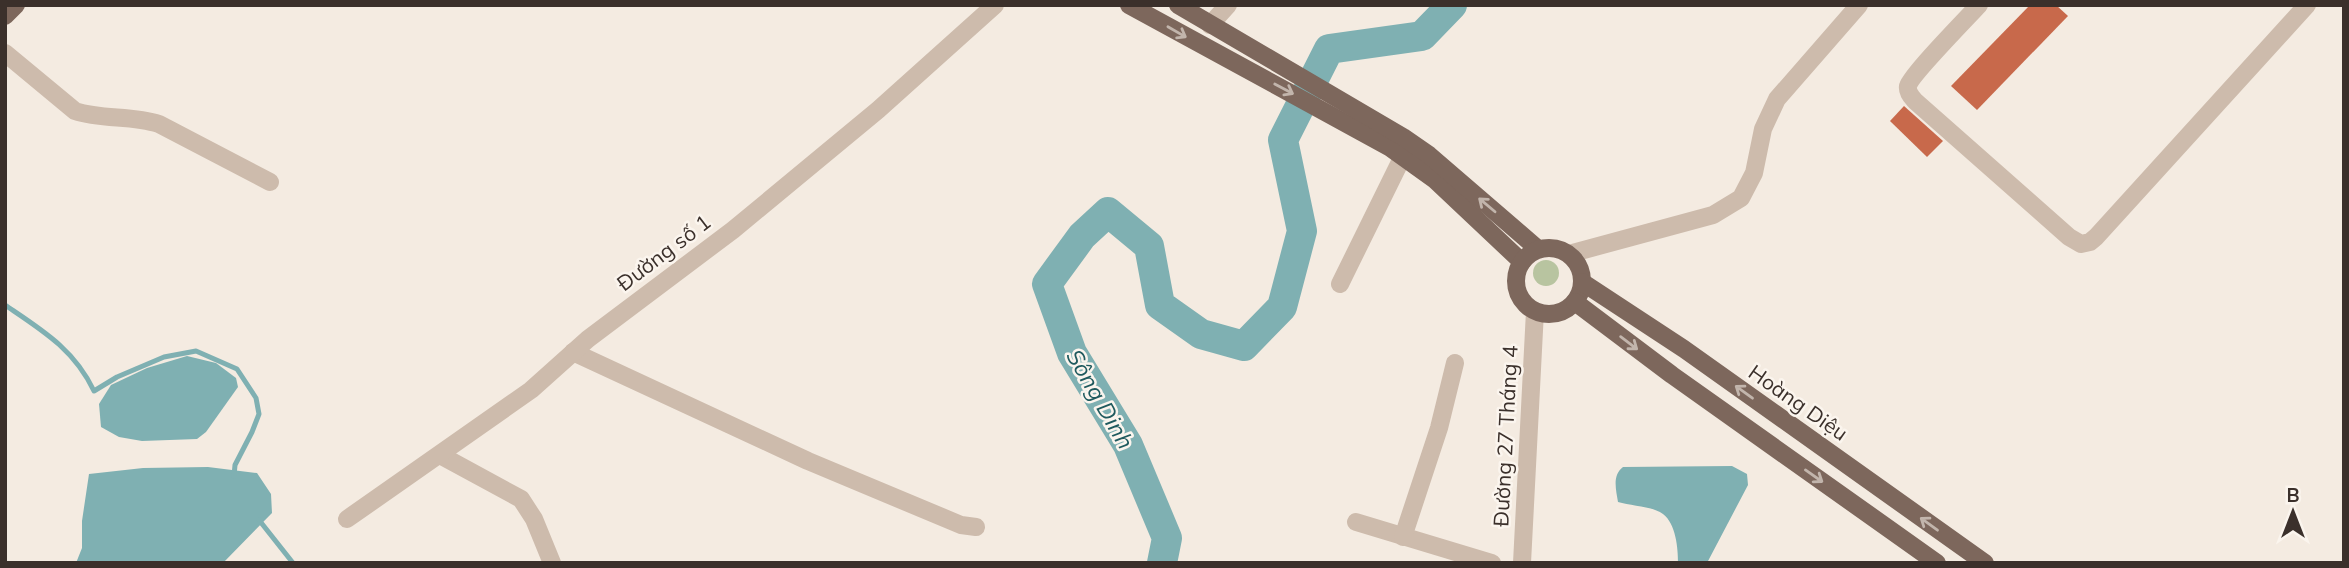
<svg xmlns="http://www.w3.org/2000/svg" width="2349" height="568" viewBox="0 0 2349 568" font-family="Mulish,sans-serif">
<style>
.green{fill:#b8c4a0}
.water{fill:#7fb0b2}
.lines{fill:none;stroke-linecap:round;stroke-linejoin:round}
.stream{stroke:#7fb0b2;stroke-width:5}
.river{stroke:#7fb0b2;stroke-width:30}
.building{fill:#c8694b}
.minor{stroke:#cdbbac;stroke-width:18}
.major{stroke:#7d675c;stroke-width:18}
.oneway{stroke:#c2b5ac}
.labels{text-anchor:middle;stroke-width:5;stroke-linejoin:round;paint-order:stroke}
.street-label{font-size:21px;fill:#3b302b;stroke:#fbf5ee}
.water-label{font-size:23px;font-style:italic;fill:#1f5a5e;stroke:#fbf5ee}
</style>
<rect width="100%" height="100%" fill="#f4ebe1"/>
<circle class="green" cx="1546" cy="273" r="13"/>
<g class="water">
<path d="M 187,356 L 216,363 L 236,378 L 238,387 L 206,432 L 197,439 L 142,441 L 119,437 L 101,427 L 99,404 L 111,385 L 147,368 Z"/>
<path d="M 1732,466 L 1747,474 L 1748,485 L 1707,563 L 1678,563 C 1678,548 1676,524 1663,514 C 1652,506 1631,506 1618,502 C 1616,490 1612,475 1623,467 Z"/>
<path d="M 208,467 L 257,473 L 271,494 L 272,513 L 223,563 L 76,563 L 82,548 L 82,521 L 89,474 L 143,468 Z"/>
</g>
<g class="lines">
<g class="stream">
<path d="M 5,305 C 42,330 74,349 94,391 L 117,377 L 164,357 L 196,351 L 237,369 L 256,398 L 259,414 L 252,432 L 235,465 L 234,476"/>
<path d="M 259,520 L 293,563"/>
</g>
<path class="river" d="M 1162,563 L 1167,538 L 1128,445 L 1072,353 L 1047,284 L 1082,236 L 1108,212 L 1149,246 L 1160,305 L 1201,334 L 1244,346 L 1282,307 L 1302,231 L 1283,140 L 1329,49 L 1422,36 L 1452,5"/>
</g>
<g class="building">
<path d="M 2030,5 L 2056,5 L 2068,16 L 1977,110 L 1951,86 Z"/>
<path d="M 1904,106 L 1943,141 L 1927,157 L 1890,121 Z"/>
</g>
<g class="lines">
<g class="minor">
<path d="M 1979,5 C 1967,18 1911,75 1908,86 C 1907,92 1911,96 1915,101 L 2069,237 L 2081,244 L 2090,242 L 2096,237 L 2307,5"/>
<path d="M 1210,25 L 1228,5"/>
<path d="M 5,53 L 75,111 C 102,120 132,115 159,124 L 270,182"/>
<path d="M 1569,254 L 1713,215 L 1741,198 L 1754,173 L 1763,129 L 1777,99 L 1859,5"/>
<path d="M 1340,284 L 1403,156"/>
<path d="M 573,352 L 808,461 L 961,525 L 976,527"/>
<path d="M 440,455 L 521,499 L 534,519 L 552,563"/>
<path d="M 347,519 L 531,390 L 588,339 L 733,230 L 878,110 L 995,5"/>
<path d="M 1356,522 L 1492,563"/>
<path d="M 1403,537 L 1439,428 L 1455,363"/>
<path d="M 1522,563 L 1535,311"/>
</g>
<g class="major">
<path d="M 1129,5 L 1389,147 L 1435,180 L 1522,262"/>
<path d="M 1178,5 L 1403,137 L 1429,155 L 1538,249"/>
<path d="M 5,16 L 16,5"/>
<circle cx="1549" cy="281" r="33"/>
<path d="M 1582,282 L 1684,349 L 1985,563"/>
<path d="M 1575,302 L 1672,375 L 1937,563"/>
</g>
</g>
<defs><path id="oneway-shaft" d="M-6 0H5M1.5-3L5.5 0L1.5 3" fill="none" stroke-width="1.6" stroke-linecap="round" stroke-linejoin="round" transform="scale(1.75)"/></defs>
<g class="oneway">
<use href="#oneway-shaft" transform="translate(1177 32) rotate(30)"/>
<use href="#oneway-shaft" transform="translate(1284 89) rotate(28)"/>
<use href="#oneway-shaft" transform="translate(1487 205) rotate(-140)"/>
<use href="#oneway-shaft" transform="translate(1629 343) rotate(37)"/>
<use href="#oneway-shaft" transform="translate(1744 392) rotate(-144)"/>
<use href="#oneway-shaft" transform="translate(1814 476) rotate(35)"/>
<use href="#oneway-shaft" transform="translate(1929 524) rotate(-144)"/>
</g>
<g class="labels">
<g class="street-label">
<text transform="translate(664 253) rotate(-37)" y="7">Đường số 1</text>
<text transform="translate(1798 403) rotate(35)" y="7">Hoàng Diệu</text>
<text transform="translate(1506 436) rotate(-87)" y="7">Đường 27 Tháng 4</text>
</g>
<g class="water-label">
<text transform="translate(1100 399) rotate(60)" y="8">Sông Dinh</text>
</g>
</g>
<rect width="2349" height="568" fill="none" stroke="#3b302b" stroke-width="14"/>
<g transform="translate(2293 512)" stroke="#fbf5ee" stroke-width="5" paint-order="stroke">
<path d="M0-5L12 26L0 18L-12 26Z" fill="#3b302b"/>
<text y="-10" font-size="19" font-weight="bold" text-anchor="middle" fill="#3b302b">B</text>
</g>
</svg>
